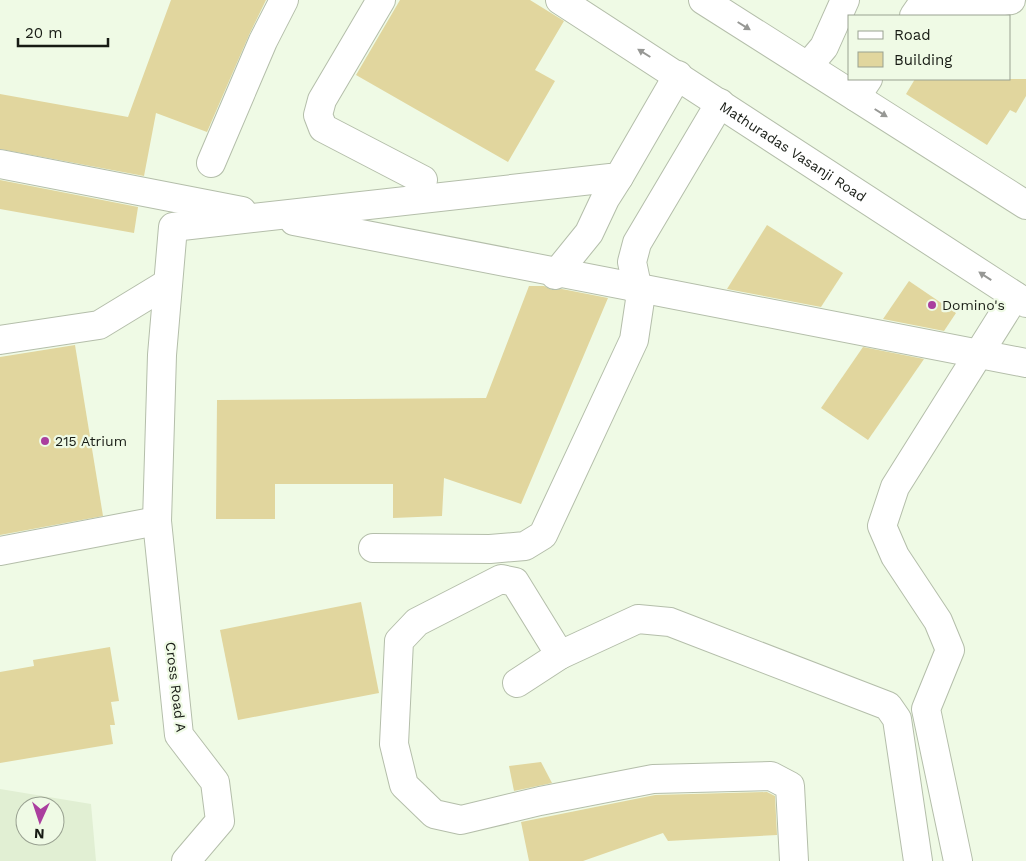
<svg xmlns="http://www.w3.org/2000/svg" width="1026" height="861" viewBox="0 0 1026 861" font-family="'Work Sans',sans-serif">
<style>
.built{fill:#e1efd3;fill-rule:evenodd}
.building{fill:#e1d69e}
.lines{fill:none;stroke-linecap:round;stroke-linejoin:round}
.minor-casing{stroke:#b4beaa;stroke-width:30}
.major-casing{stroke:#b4beaa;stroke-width:30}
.minor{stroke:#fff;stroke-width:28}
.major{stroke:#fff;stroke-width:28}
.oneway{fill:#979895}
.poi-dot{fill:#aa3e9e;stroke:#effae5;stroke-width:2}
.labels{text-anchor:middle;stroke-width:4.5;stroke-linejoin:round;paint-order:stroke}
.street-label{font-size:14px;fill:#171b14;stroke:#effae5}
.poi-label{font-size:14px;fill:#171b14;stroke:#effae5;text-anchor:start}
</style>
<rect width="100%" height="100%" fill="#effae5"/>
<path class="built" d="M 0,789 L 91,804 L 96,861 L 0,861 ZM 25,806 L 55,806 L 55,836 L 25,836 Z"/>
<g class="building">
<path d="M 171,0 L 266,0 L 249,35 L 207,132 L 156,113 L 144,176 L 0,149 L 0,94 L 128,117 Z"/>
<path d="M 400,0 L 530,0 L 564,21 L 535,70 L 555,81 L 508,162 L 356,75 Z"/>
<path d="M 915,79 L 1026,79 L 1026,96 L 1016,113 L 1010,110 L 987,145 L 906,94 Z"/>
<path d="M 0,180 L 138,207 L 134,233 L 0,209 Z"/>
<path d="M 767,225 L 843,273 L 821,307 L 727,289 Z"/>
<path d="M 909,281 L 956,313 L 944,331 L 883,319 Z"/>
<path d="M 529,286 L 544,286 L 552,290 L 562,289 L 608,298 L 521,504 L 444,478 L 442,516 L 393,518 L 393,484 L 275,484 L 275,519 L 216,519 L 217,400 L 486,398 Z"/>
<path d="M 75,345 L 103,516 L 0,535 L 0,357 Z"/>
<path d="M 863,347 L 924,359 L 868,440 L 821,408 Z"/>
<path d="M 361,602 L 379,693 L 238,720 L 220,630 Z"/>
<path d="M 110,647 L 119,701 L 111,702 L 115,725 L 110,725 L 113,744 L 0,763 L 0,672 L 34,666 L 33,660 Z"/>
<path d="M 541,762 L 552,783 L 514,791 L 509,766 Z"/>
<path d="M 767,792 L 775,796 L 777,835 L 668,841 L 663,833 L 583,861 L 529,861 L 521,822 L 655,795 Z"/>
</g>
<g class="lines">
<defs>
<g id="minor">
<path d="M 381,0 L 322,100 L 318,115 L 323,128 L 423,180"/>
<path d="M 914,16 L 925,0"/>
<path d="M 937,16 L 956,7 L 1011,0"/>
<path d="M 808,66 L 824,47 L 845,0"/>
<path d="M 856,97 L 868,79"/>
<path d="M 211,163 L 263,41 L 284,0"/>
<path d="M 0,164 L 242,211"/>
<path d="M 294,221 L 1026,363"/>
<path d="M 555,275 L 589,233 L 605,199 L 619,177"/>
<path d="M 0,340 L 99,325 L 168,283"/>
<path d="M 373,548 L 490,549 L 525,546 L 543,535 L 634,340 L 640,300 L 632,262 L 637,243 L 720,103"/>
<path d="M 0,551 L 157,521"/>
<path d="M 517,683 L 560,655"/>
<path d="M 186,861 L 220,821 L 215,782 L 179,735 L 157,521 L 162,355 L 173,227 L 619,177 L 678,75"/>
<path d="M 794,861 L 790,786 L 771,776 L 653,779 L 540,801 L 461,820 L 434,814 L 404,785 L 394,744 L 399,641 L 417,622 L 501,579 L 515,582 L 560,655 L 638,619 L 670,622 L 888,706 L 897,719 L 918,861"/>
<path d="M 958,861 L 926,709 L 950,650 L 938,621 L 895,556 L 882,526 L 895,487 L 1015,296"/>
</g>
<g id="major">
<path id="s1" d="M 560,0 L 1026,303"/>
<path d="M 703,0 L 1026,205"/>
</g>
</defs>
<use href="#minor" class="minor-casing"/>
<use href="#major" class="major-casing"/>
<use href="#minor" class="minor"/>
<use href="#major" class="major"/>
</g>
<defs><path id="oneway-solid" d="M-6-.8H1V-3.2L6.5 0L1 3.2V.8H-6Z" transform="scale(1.25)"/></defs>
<g class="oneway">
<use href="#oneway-solid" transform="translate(744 26) rotate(32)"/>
<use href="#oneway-solid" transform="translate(644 53) rotate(-148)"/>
<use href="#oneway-solid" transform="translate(881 113) rotate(32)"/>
<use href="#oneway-solid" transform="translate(985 276) rotate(-147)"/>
</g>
<g class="poi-dot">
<circle cx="932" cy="305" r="5"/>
<circle cx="45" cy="441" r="5"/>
</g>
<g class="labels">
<g class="street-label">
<text dy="5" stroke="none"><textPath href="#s1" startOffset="278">Mathuradas Vasanji Road</textPath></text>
<text transform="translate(176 687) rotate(83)" y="5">Cross Road A</text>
</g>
<g class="poi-label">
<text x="942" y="310">Domino's</text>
<text x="55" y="446">215 Atrium</text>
</g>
</g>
<rect x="848" y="15" width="162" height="65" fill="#effae5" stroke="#99a191"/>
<rect x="858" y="31" width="25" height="8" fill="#ffffff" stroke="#99a191"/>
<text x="894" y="40" font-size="15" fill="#171b14">Road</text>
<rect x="858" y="52" width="25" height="15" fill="#e1d69e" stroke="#99a191"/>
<text x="894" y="65" font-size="15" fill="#171b14">Building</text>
<g transform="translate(40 821) rotate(183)"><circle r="24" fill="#effae5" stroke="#99a191"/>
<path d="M0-4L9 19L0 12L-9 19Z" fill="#aa3e9e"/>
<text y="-8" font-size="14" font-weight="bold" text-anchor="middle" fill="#171b14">N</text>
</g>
<path d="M18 38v8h90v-8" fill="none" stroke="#171b14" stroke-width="2.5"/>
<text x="25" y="38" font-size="15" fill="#171b14" stroke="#effae5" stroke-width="4" paint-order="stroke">20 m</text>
</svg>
